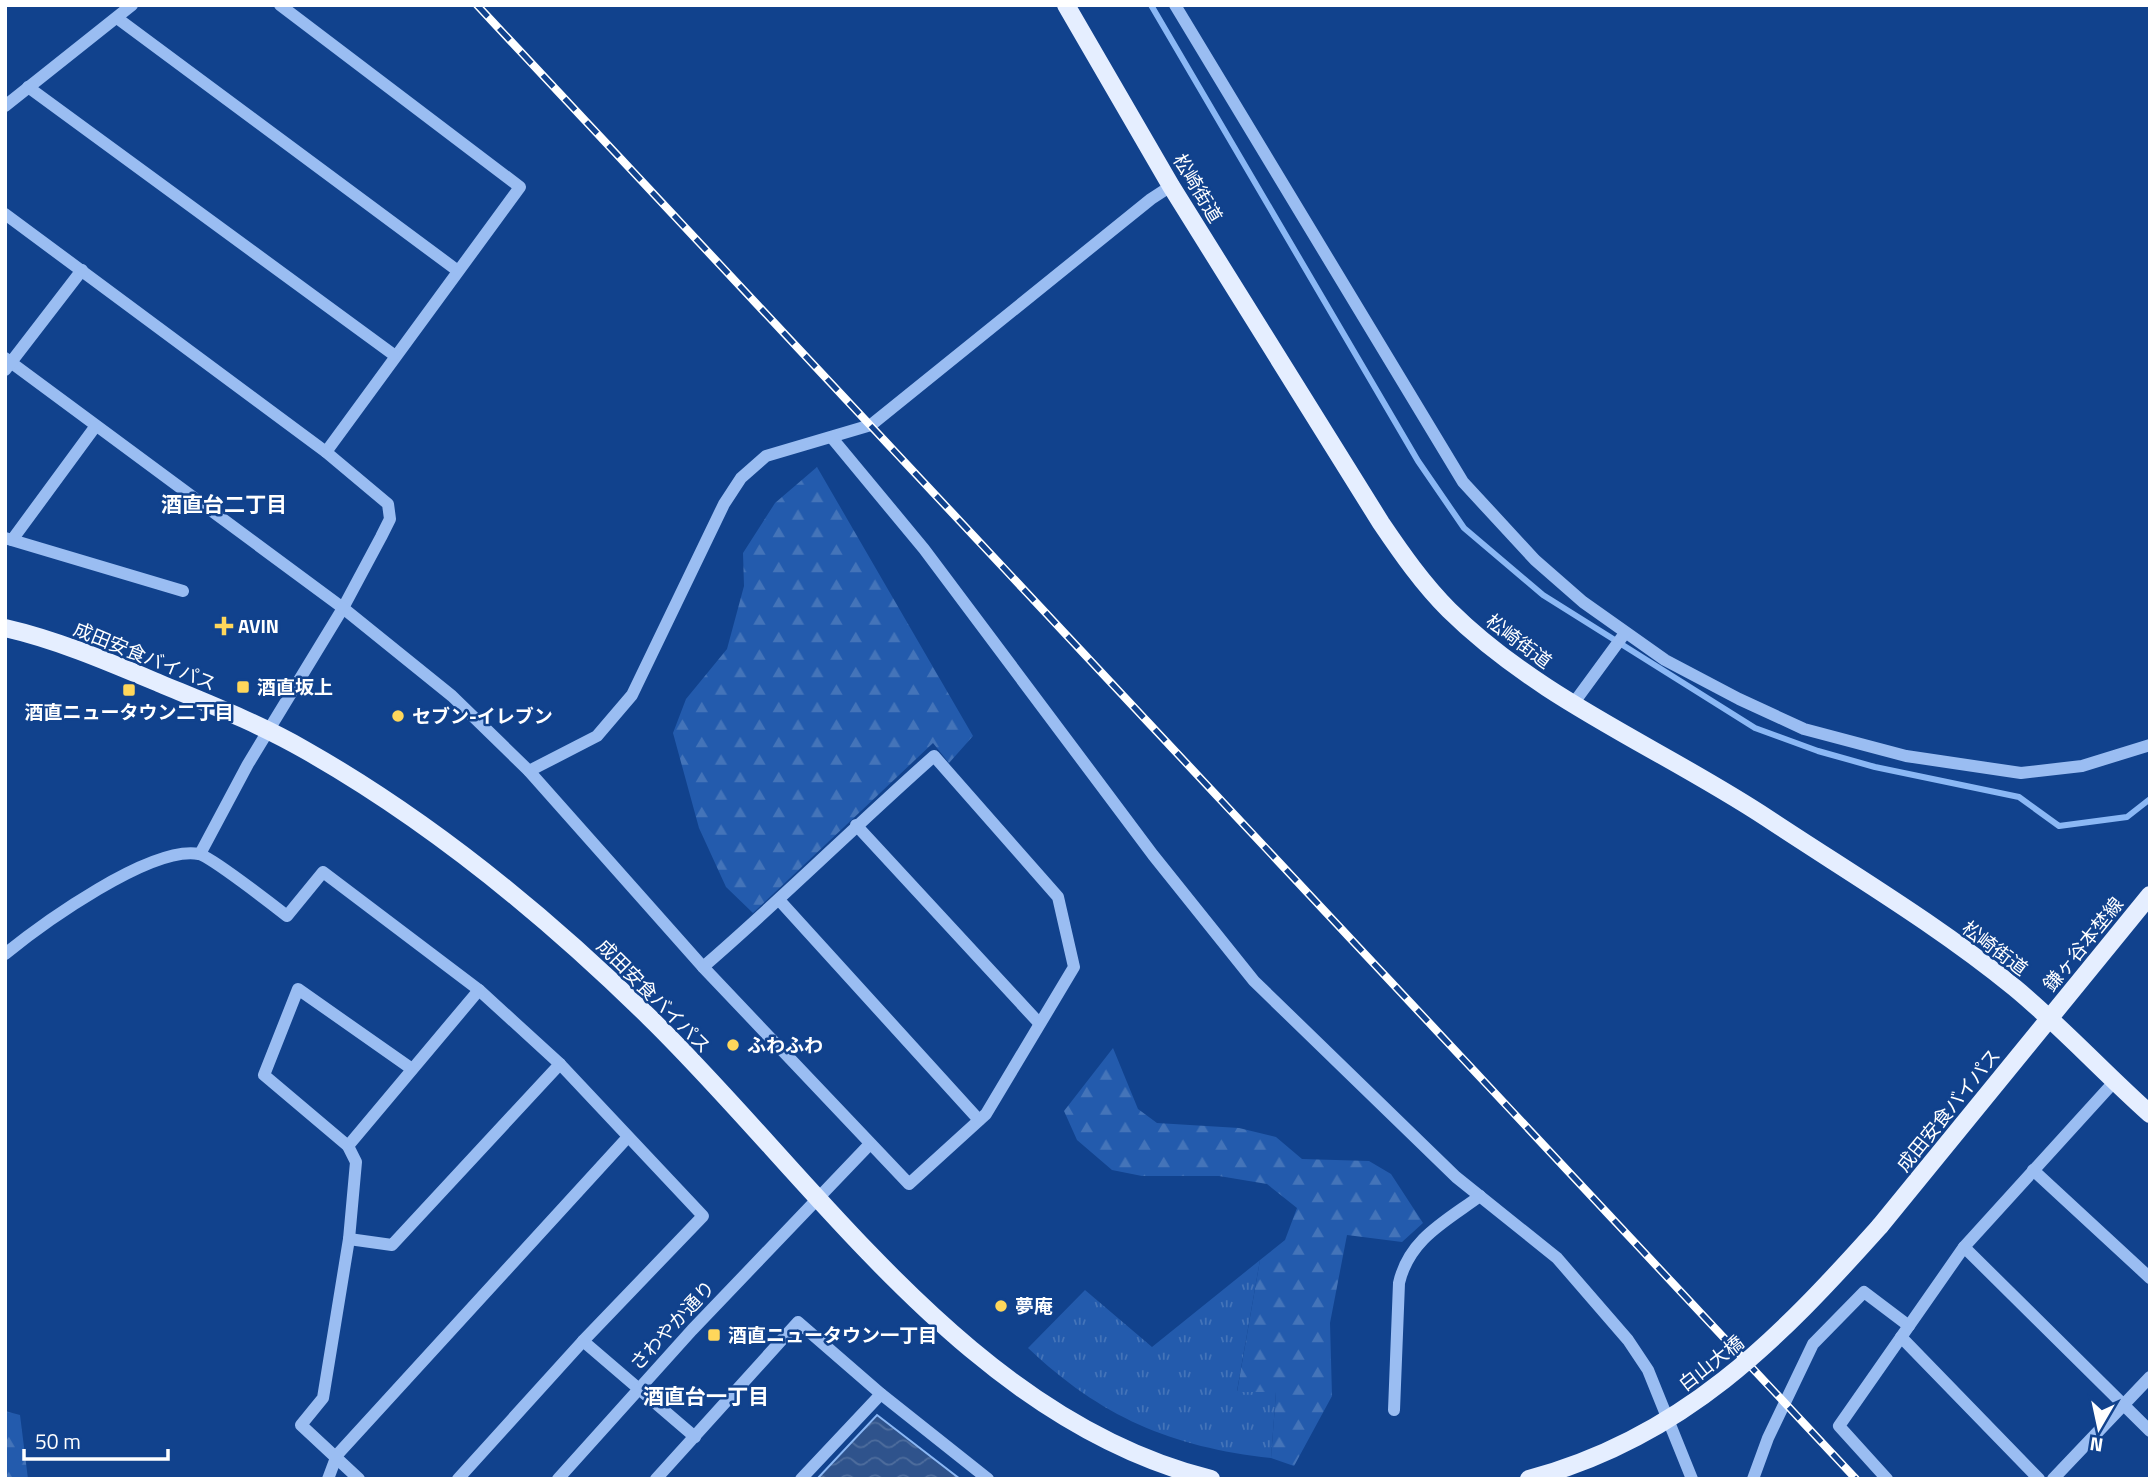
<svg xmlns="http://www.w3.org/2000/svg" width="2155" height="1484" viewBox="0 0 2155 1484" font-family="'Titillium Web','Noto Sans JP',sans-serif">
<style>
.grass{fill:url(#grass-tufts)}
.forest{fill:url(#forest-firs)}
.water{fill:url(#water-waves);stroke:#8bb8f5;stroke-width:2}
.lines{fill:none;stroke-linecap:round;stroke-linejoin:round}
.stream{stroke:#8bb8f5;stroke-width:6}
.minor{stroke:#9abdf2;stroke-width:12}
.major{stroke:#e5eeff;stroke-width:18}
.rail-casing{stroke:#fff;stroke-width:8}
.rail{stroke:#11428d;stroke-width:5;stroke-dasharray:16;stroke-linecap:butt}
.major-bridge{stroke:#e5eeff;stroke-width:18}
.poi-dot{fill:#ffd75b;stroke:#11428d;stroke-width:2.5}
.labels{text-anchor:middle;stroke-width:5;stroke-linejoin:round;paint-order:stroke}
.street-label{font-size:19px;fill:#fff;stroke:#11428d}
.poi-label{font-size:19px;font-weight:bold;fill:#fff;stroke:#11428d;text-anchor:start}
.neighbourhood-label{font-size:21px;font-weight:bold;fill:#fff;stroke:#11428d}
</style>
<defs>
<pattern id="grass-tufts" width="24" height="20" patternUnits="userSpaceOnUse" patternTransform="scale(1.75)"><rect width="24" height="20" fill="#235bad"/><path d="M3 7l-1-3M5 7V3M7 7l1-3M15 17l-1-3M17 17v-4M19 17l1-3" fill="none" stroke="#4474b9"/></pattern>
<pattern id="forest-firs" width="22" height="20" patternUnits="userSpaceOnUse" patternTransform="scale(1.75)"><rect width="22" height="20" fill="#235bad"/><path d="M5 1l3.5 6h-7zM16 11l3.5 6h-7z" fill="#4474b9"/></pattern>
<pattern id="water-waves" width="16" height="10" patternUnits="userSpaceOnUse" patternTransform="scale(1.75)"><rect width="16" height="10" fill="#2f538c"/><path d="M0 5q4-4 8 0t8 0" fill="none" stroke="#4e6d9d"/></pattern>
</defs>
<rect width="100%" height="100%" fill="#11428d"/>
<path class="grass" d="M 1260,1260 L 1237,1391 L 1276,1392 L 1271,1458 C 1171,1447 1101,1417 1028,1348 L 1085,1290 L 1152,1347 Z"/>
<g class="forest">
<path d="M 817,467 L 973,736 L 949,763 L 933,743 L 753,913 L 726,887 L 699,828 L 673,733 L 686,699 L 727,649 L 744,586 L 743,553 L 775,503 Z"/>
<path d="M 1113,1048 L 1138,1109 L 1157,1123 L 1239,1128 L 1276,1137 L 1302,1159 L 1369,1161 L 1391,1174 L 1423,1223 L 1402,1242 L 1347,1235 L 1330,1323 L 1332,1396 L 1294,1466 L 1271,1458 L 1276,1392 L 1237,1392 L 1260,1260 L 1285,1240 L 1297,1208 L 1267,1184 L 1219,1176 L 1142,1176 L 1112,1170 L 1077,1140 L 1064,1111 Z"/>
<path d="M 5,1411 L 20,1415 L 28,1479 L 5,1479 Z"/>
</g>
<path class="water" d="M 877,1415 L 960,1479 L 817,1479 Z"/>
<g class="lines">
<path class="stream" d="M 1151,5 L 1418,461 L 1464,528 L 1543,595 L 1755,728 L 1818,751 L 1875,767 L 2019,797 L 2059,826 L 2127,817 L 2150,799"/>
<g class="minor">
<path d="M 280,5 L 520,187 L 326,452"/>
<path d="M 1175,5 L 1463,482 L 1535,560 L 1583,602 L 1665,660 L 1739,699 L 1804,729 L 1906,756 L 2021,773 L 2082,766 L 2150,745"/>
<path d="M 117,18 L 458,271"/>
<path d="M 28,87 L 394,355"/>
<path d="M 5,106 L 132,5"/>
<path d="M 5,214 L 326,452 L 388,504 L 390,519 L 381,537 L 343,608 L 248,764 L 200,854"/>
<path d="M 5,358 L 343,608 L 452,696 L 529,771 L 703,967"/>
<path d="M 5,370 L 82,270"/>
<path d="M 832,438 L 924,549 L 1153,855 L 1254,981 L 1456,1177 L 1557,1258 L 1628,1340 L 1648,1370 L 1692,1479"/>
<path d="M 5,538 L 183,591"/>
<path d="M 12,540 L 95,427"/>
<path d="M 1573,704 L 1625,633"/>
<path d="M 934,756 L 1058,897 L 1074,967 L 986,1114 L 909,1184 L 703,967 C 782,899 856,825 934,756 Z"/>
<path d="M 529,771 L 597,736 L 632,695 L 724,504 L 741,478 L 766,456 L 871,425 L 1151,199 L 1171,186"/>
<path d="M 856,825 L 1039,1023"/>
<path d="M 780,901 L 979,1120"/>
<path d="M 5,954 C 42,924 151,845 199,854 C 211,857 273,905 287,916 L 323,872 L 479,990 L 560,1064 L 703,1216 L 583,1341 L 458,1479"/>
<path d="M 348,1146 L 479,990"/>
<path d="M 2033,1170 L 2150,1278"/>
<path d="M 349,1239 L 392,1245 L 560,1064"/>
<path d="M 1964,1247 L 2150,1431"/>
<path d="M 1901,1337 L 2039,1479"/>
<path d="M 583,1341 L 695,1437"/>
<path d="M 1394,1410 L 1399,1283 C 1409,1239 1446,1221 1480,1196"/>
<path d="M 328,1479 L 337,1455 L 627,1138"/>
<path d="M 359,1479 L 301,1425 L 323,1398 L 349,1239 L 356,1162 L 348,1146 L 264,1075 L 298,989 L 412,1069"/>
<path d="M 558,1479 L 692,1330 L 869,1145"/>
<path d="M 656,1479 L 798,1322 L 881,1394 L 988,1479"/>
<path d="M 801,1479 L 881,1394"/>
<path d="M 1753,1479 L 1768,1438 L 1813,1344 L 1864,1292 L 1909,1326"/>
<path d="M 1887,1479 L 1839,1426 L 1964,1247 L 2114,1082"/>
<path d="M 2053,1479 L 2150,1377"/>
</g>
<g class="major">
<path d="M 1066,5 L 1171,186 L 1381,523 C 1402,554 1423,584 1449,610 C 1540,700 1661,748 1767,818 C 1850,873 1938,925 2015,988 C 2062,1027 2104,1073 2150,1114"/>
<path d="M 5,628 C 58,640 111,663 161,684 C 209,704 260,724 305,750 C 432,822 545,915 649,1017 C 816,1180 971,1420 1211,1479"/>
<path d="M 1880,1226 L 2150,895"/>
</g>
<defs>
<path id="rail" d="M 477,5 L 1856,1479"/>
</defs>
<use href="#rail" class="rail-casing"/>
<use href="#rail" class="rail"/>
<path class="major-bridge" d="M 1529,1479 C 1683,1438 1778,1340 1880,1226"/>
</g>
<g class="poi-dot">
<path d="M220.5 615.5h7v7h7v7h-7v7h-7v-7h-7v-7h7z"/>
<rect x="236" y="680" width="14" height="14" rx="3.5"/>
<rect x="122" y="683" width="14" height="14" rx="3.5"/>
<circle cx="398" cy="716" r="7"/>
<circle cx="733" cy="1045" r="7"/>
<circle cx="1001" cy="1306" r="7"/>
<rect x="707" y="1328" width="14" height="14" rx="3.5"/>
</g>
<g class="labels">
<g class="street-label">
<text transform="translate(1198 188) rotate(59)" y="7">松崎街道</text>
<text transform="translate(1519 641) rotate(37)" y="7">松崎街道</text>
<text transform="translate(145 656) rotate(22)" y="7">成田安食バイパス</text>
<text transform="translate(2083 944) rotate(-51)" y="7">鎌ヶ谷本埜線</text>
<text transform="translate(1995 948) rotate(37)" y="7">松崎街道</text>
<text transform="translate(654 996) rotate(45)" y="7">成田安食バイパス</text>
<text transform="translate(1948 1110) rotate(-51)" y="7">成田安食バイパス</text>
<text transform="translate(672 1325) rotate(-47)" y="7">さわやか通り</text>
<text transform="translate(1711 1363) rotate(-38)" y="7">白山大橋</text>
</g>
<g class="poi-label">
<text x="238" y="633">AVIN</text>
<text x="257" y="694">酒直坂上</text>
<text x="129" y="719" text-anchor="middle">酒直ニュータウン二丁目</text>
<text x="412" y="723">セブン-イレブン</text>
<text x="747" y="1052">ふわふわ</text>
<text x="1015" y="1313">夢庵</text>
<text x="728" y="1342">酒直ニュータウン一丁目</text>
</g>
<g class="neighbourhood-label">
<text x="224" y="512">酒直台二丁目</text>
<text x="706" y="1404">酒直台一丁目</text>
</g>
</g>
<rect width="2155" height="1484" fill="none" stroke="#ffffff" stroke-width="14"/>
<g transform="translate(2099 1428) rotate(189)" stroke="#11428d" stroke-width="5" paint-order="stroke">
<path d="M0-5L12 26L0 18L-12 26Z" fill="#ffffff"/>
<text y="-10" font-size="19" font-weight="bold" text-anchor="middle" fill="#ffffff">N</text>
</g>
<path d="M24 1449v10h144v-10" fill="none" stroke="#ffffff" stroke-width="3.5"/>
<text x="35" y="1449" font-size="21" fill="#ffffff" stroke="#11428d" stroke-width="5" paint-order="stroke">50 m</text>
</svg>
